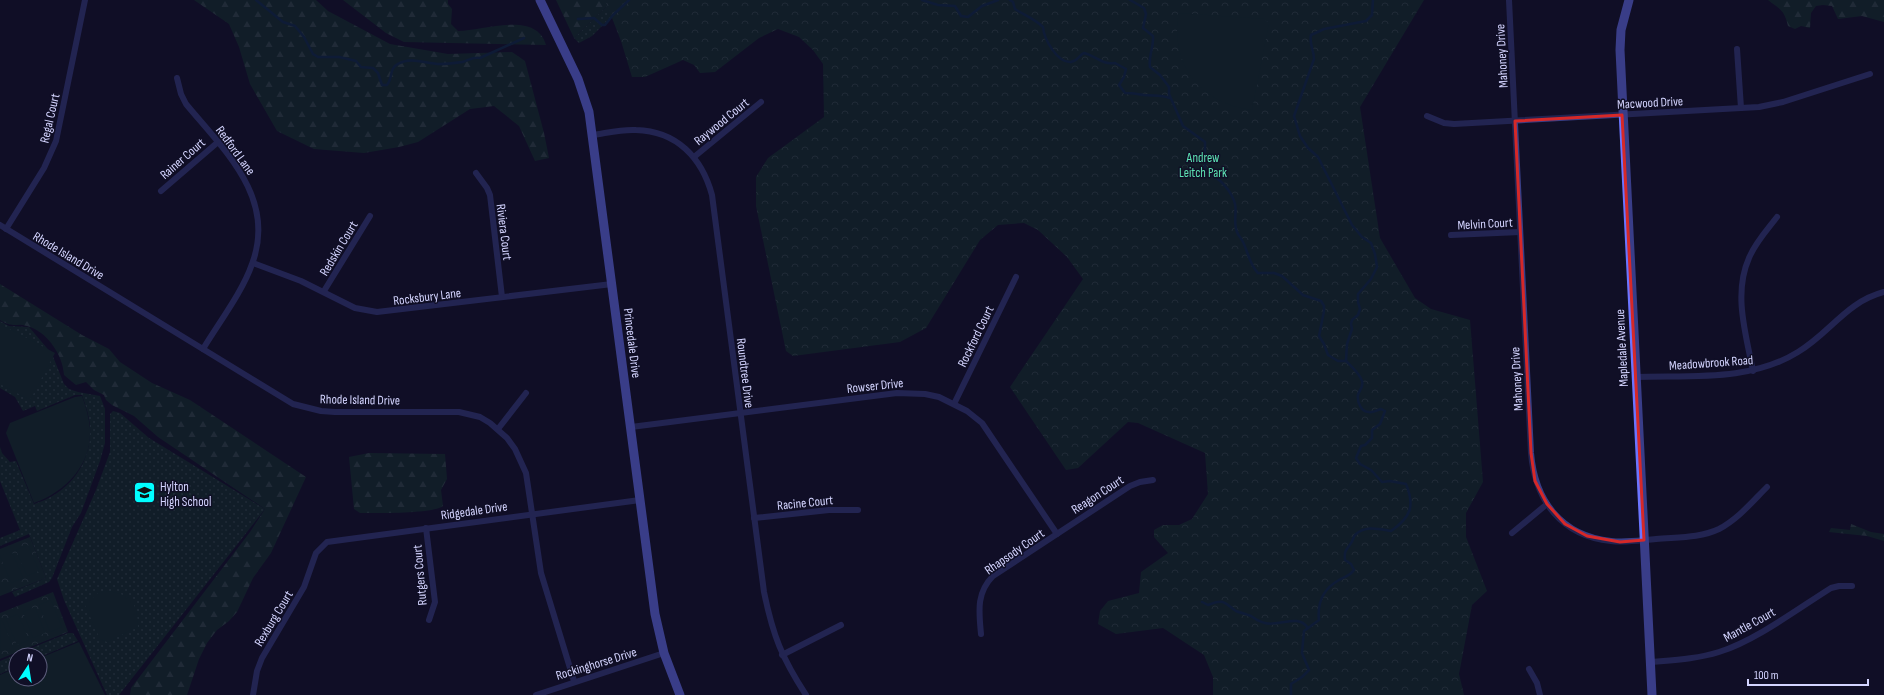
<svg xmlns="http://www.w3.org/2000/svg" width="1884" height="695" viewBox="0 0 1884 695" font-family="'Sofia Sans Condensed',sans-serif">
<style>
.grass{fill:url(#grass-dots)}
.forest{fill:url(#forest-firs)}
.park{fill:url(#park-crowns)}
.pitch{fill:#12302c}
.lines{fill:none;stroke-linecap:round;stroke-linejoin:round}
.stream{stroke:#0d2b4b;stroke-width:2.5}
.street{stroke:#393e86;stroke-width:6}
.secondary{stroke:#6b75ff;stroke-width:9}
.marked{fill:none;stroke:#d62828;stroke-width:3;stroke-linejoin:round}
.labels{text-anchor:middle;stroke-width:3;stroke-linejoin:round;paint-order:stroke}
.street-label{font-size:13px;fill:#d4d4ff;stroke:#100f26}
.park-label{font-size:13px;fill:#5de1b3;stroke:#100f26}
.poi-label{font-size:13px;fill:#d4d4ff;stroke:#100f26;text-anchor:start}
</style>
<defs>
<pattern id="grass-dots" width="8" height="8" patternUnits="userSpaceOnUse"><rect width="8" height="8" fill="#12302c"/><path d="M2 2h.1M6 6h.1" fill="none" stroke="#344d4c" stroke-width="1.8" stroke-linecap="round"/></pattern>
<pattern id="forest-firs" width="22" height="20" patternUnits="userSpaceOnUse"><rect width="22" height="20" fill="#12302c"/><path d="M5 1l3.5 6h-7zM16 11l3.5 6h-7z" fill="#344d4c"/></pattern>
<pattern id="park-crowns" width="20" height="18" patternUnits="userSpaceOnUse"><rect width="20" height="18" fill="#12302c"/><path d="M2 6a3 3 0 1 1 6 0M12 15a3 3 0 1 1 6 0" fill="none" stroke="#344d4c"/></pattern>
</defs>
<rect width="100%" height="100%" fill="#100f26"/>
<g class="grass">
<path d="M 613,0 L 628,0 L 592,36 L 579,43 L 574,38 Z"/>
<path d="M 0,321 L 9,326 L 29,327 L 52,354 L 64,384 L 69,389 L 78,392 L 100,396 L 105,409 L 105,443 L 100,461 L 81,513 L 72,527 L 52,578 L 49,582 L 15,597 L 12,592 L 46,578 L 29,534 L 0,546 L 0,538 L 20,530 L 0,481 L 0,447 L 2,453 L 10,462 L 16,461 L 34,504 C 65,495 89,468 90,434 C 91,420 86,407 82,395 L 75,395 L 37,411 L 35,406 L 23,411 L 15,397 L 0,388 Z"/>
<path d="M 113,411 L 120,413 L 149,438 L 265,509 L 119,695 L 107,695 L 64,600 L 57,579 L 96,490 L 110,452 L 110,414 Z"/>
<path d="M 68,633 L 73,633 L 78,641 L 40,657 L 40,655 L 16,655 L 16,667 L 0,674 L 0,661 Z"/>
</g>
<g class="forest">
<path d="M 194,0 L 316,0 L 328,11 L 390,44 L 448,54 L 512,52 L 525,61 L 544,133 L 549,158 L 535,161 L 519,126 L 494,106 L 470,109 L 418,142 L 399,147 L 364,153 L 314,149 L 277,131 L 250,84 L 239,47 L 229,24 Z"/>
<path d="M 343,0 L 448,0 L 448,4 L 452,9 L 451,24 L 458,31 C 484,31 536,10 546,45 L 404,42 L 386,33 Z"/>
<path d="M 556,0 L 613,0 L 574,38 Z"/>
<path d="M 1768,0 L 1884,0 L 1884,22 L 1862,16 L 1838,19 L 1832,6 L 1823,5 L 1816,6 L 1811,13 L 1810,28 L 1801,26 L 1795,29 L 1788,26 C 1784,10 1781,10 1768,0 Z"/>
<path d="M 0,284 L 82,335 L 109,349 L 120,362 L 152,383 L 190,400 L 306,477 L 271,553 L 253,578 L 237,612 L 229,621 L 217,630 L 207,643 L 199,659 L 187,695 L 130,695 L 131,688 L 250,532 L 265,509 L 158,437 L 134,416 L 112,405 L 106,400 L 104,395 L 94,390 L 86,382 L 76,385 L 64,375 C 63,355 47,331 27,326 C 15,322 14,329 0,320 Z"/>
<path d="M 369,453 L 445,454 L 447,479 L 441,490 L 443,506 C 433,514 375,513 360,513 L 354,509 L 349,457 Z"/>
<path d="M 1851,524 L 1871,532 L 1884,534 L 1884,541 L 1867,536 L 1829,532 L 1831,528 L 1850,530 Z"/>
</g>
<g class="park">
<path d="M 605,0 L 1424,0 L 1360,107 L 1380,238 L 1415,298 L 1431,309 L 1470,320 L 1483,482 L 1466,513 L 1466,537 L 1487,591 L 1472,605 L 1459,674 L 1464,695 L 1213,695 L 1213,677 L 1204,655 L 1163,628 L 1116,634 L 1098,624 L 1100,611 L 1108,601 L 1139,593 L 1141,572 L 1168,553 L 1154,537 L 1154,530 L 1163,525 L 1179,525 L 1192,519 L 1208,494 L 1205,453 L 1138,423 L 1128,422 L 1078,468 L 1066,470 L 1010,387 L 1083,279 L 1067,257 L 1038,230 L 1024,223 L 998,225 L 980,240 L 926,328 L 900,342 L 793,356 L 786,351 L 756,206 L 756,177 L 768,158 L 824,117 L 823,64 L 813,50 L 799,37 L 778,29 L 759,38 L 715,72 L 700,73 L 694,65 L 683,60 L 645,77 L 632,77 L 621,41 Z"/>
<path d="M 30,537 L 46,578 L 0,596 L 0,549 Z"/>
<path d="M 53,592 L 68,632 L 0,659 L 0,613 Z"/>
</g>
<g class="pitch">
<path d="M 1178,13 L 1264,19 L 1269,23 L 1252,110 C 1200,103 1171,66 1178,13 Z"/>
<path d="M 0,324 L 55,353 L 30,400 L 0,384 Z"/>
<path d="M 82,396 C 86,407 89,418 90,429 C 92,465 65,492 34,503 L 6,433 L 10,423 L 75,397 Z"/>
<path d="M 28,545 L 39,571 L 27,576 L 16,550 Z"/>
<path d="M 12,552 L 23,578 L 11,583 L 0,556 Z"/>
<path d="M 108,591 C 132,595 137,603 138,627 L 107,642 L 100,639 L 85,605 L 98,593 Z"/>
<path d="M 51,600 L 62,627 L 50,632 L 39,605 Z"/>
<path d="M 35,607 L 45,633 L 33,638 L 23,612 Z"/>
<path d="M 18,614 L 29,640 L 17,645 L 6,619 Z"/>
<path d="M 2,620 L 13,647 L 1,651 L 0,621 Z"/>
<path d="M 79,642 L 105,695 L 0,695 L 0,675 L 16,668 L 16,679 L 40,679 L 40,658 Z"/>
</g>
<g class="lines">
<g class="stream">
<path d="M 256,0 L 283,22 L 295,26 L 304,37 L 313,54 L 318,57 L 339,57 L 348,59 L 356,61 L 361,67 L 373,68 L 378,73 L 382,85 L 387,85 C 393,78 389,68 398,64 C 411,56 426,64 440,64 C 448,64 455,63 462,62 C 469,60 472,57 480,58 L 524,38"/>
<path d="M 922,0 L 938,5 L 955,6 L 961,16 L 968,17 L 982,6 L 998,0"/>
<path d="M 1010,0 L 1013,2 L 1015,9 C 1024,15 1035,19 1043,27 C 1044,39 1057,63 1071,62 C 1078,61 1079,55 1084,53 C 1096,56 1102,65 1115,63 L 1126,69 L 1124,77 L 1119,85 L 1125,93 C 1132,93 1137,94 1144,95 C 1154,96 1161,95 1170,98"/>
<path d="M 1130,0 L 1144,8 L 1146,14 L 1143,28 L 1153,36 C 1154,47 1148,57 1150,67 L 1160,75 L 1169,87 L 1169,94 L 1183,126 L 1205,142 L 1205,169 L 1208,174 C 1220,177 1232,192 1235,204 C 1237,213 1233,222 1237,232 C 1238,235 1240,237 1242,240 C 1248,251 1249,264 1258,273 L 1274,273 L 1282,276 L 1303,295 L 1321,301 L 1324,306 L 1324,311 L 1319,336 L 1324,344 L 1328,355 L 1338,361 L 1346,361 C 1351,366 1360,374 1362,381 C 1364,387 1359,390 1358,395 C 1357,402 1361,412 1369,412 C 1372,413 1378,410 1381,409 L 1385,411 L 1380,424 L 1372,430 L 1372,438 L 1365,445 L 1361,446 L 1356,458 L 1360,464 L 1371,470 L 1382,482 L 1390,481 L 1406,484 C 1415,506 1411,517 1391,531 C 1379,529 1365,525 1355,535 C 1353,537 1353,541 1351,543 C 1346,550 1344,551 1345,560 L 1351,564 L 1354,570 C 1349,577 1345,576 1339,580 C 1323,589 1317,602 1319,620 L 1304,631 L 1302,653 L 1309,670 L 1302,677 L 1291,684 L 1291,695"/>
<path d="M 578,19 L 594,18 L 602,25 L 605,25 L 613,15 L 629,0"/>
<path d="M 1346,360 L 1347,344 L 1352,329 L 1351,324 L 1352,320 L 1358,315 L 1360,309 L 1358,302 L 1358,294 L 1371,279 L 1377,267 L 1375,254 L 1371,243 L 1362,237 L 1352,225 L 1318,157 L 1308,148 L 1300,136 L 1294,116 L 1314,59 C 1314,50 1309,44 1311,35 L 1324,29 L 1366,21 L 1372,15 L 1373,0"/>
<path d="M 1202,602 L 1208,605 C 1225,598 1224,603 1236,611 C 1241,613 1246,614 1251,616 C 1256,619 1259,622 1265,623 C 1279,627 1298,613 1308,628"/>
</g>
<g class="street">
<path d="M 1509,0 L 1531,453 C 1535,500 1561,536 1611,541 C 1626,543 1642,540 1656,539 C 1678,537 1700,538 1719,529 C 1738,519 1752,502 1767,487"/>
<path d="M 1737,49 L 1741,108"/>
<path d="M 177,78 L 181,94 L 186,104 C 224,150 277,198 252,264 C 243,291 218,324 203,349"/>
<path d="M 1427,116 L 1444,123 L 1454,124 L 1759,107 L 1783,102 L 1870,74"/>
<path d="M 593,135 C 607,133 622,129 636,130 C 677,131 702,158 712,195 L 764,592 C 773,636 782,658 806,695"/>
<path d="M 694,157 L 761,102"/>
<path d="M 476,173 L 487,188 L 490,195 L 502,297"/>
<path d="M 161,191 L 218,142"/>
<path d="M 0,225 L 293,404 L 321,411 L 335,412 L 459,412 L 480,417 L 490,423 L 507,438 L 515,449 L 526,473 L 541,573 L 574,681"/>
<path d="M 6,229 L 44,168 L 56,141 L 85,0"/>
<path d="M 1451,235 L 1520,232"/>
<path d="M 253,263 L 301,281 L 355,308 L 377,312 L 612,284"/>
<path d="M 324,291 L 370,216"/>
<path d="M 1753,371 C 1746,334 1733,294 1749,258 C 1755,243 1767,230 1777,217"/>
<path d="M 1635,377 C 1690,375 1750,382 1798,352 C 1830,333 1846,302 1884,292"/>
<path d="M 954,404 L 1016,277"/>
<path d="M 631,427 L 897,393 L 925,394 L 939,397 L 967,411 L 982,423 L 1057,534"/>
<path d="M 498,429 L 526,393"/>
<path d="M 754,518 L 829,510 L 858,510"/>
<path d="M 426,528 L 435,602 L 429,620"/>
<path d="M 1512,533 L 1547,504"/>
<path d="M 981,634 C 979,612 976,593 993,576 L 1130,486 L 1140,482 L 1153,480"/>
<path d="M 782,655 L 841,625"/>
<path d="M 1650,662 C 1673,660 1697,659 1719,652 C 1755,641 1799,608 1831,588 L 1839,586 L 1852,586"/>
<path d="M 1529,669 L 1537,683 L 1540,695"/>
<path d="M 253,695 L 257,671 L 262,658 L 304,587 L 316,553 L 327,542 L 640,500"/>
<path d="M 536,695 L 664,653"/>
</g>
<g class="secondary">
<path d="M 540,0 L 578,79 L 589,112 L 655,614 L 664,653 L 680,695"/>
<path d="M 1629,0 L 1621,30 L 1620,50 L 1652,695"/>
</g>
</g>
<path d="M0 0H1884V695H0ZM 1622,115 L 1644,540 L 1620,542 L 1587,536 L 1565,524 L 1547,504 L 1535,481 L 1531,453 L 1515,121 Z" fill="#100f26" fill-opacity=".55" fill-rule="evenodd"/>
<path class="marked" d="M 1622,115 L 1644,540 L 1620,542 L 1587,536 L 1565,524 L 1547,504 L 1535,481 L 1531,453 L 1515,121 Z"/>
<defs>
<symbol id="school-square" viewBox="-11 -11 22 22"><rect x="-9" y="-9" width="18" height="18" rx="4" fill="#00feff" stroke="#100f26"/><path d="M0-5L7-2L0 1L-7-2ZM-4 1L0 2.5L4 1V4Q0 6-4 4Z" fill="#111"/></symbol>
</defs>
<g fill-rule="evenodd">
<use href="#school-square" x="132" y="480" width="25" height="25"/>
</g>
<g class="labels">
<g class="street-label">
<text transform="translate(1501 56) rotate(-93)" y="5">Mahoney Drive</text>
<text transform="translate(1650 102) rotate(-3)" y="5">Macwood Drive</text>
<text transform="translate(49 118) rotate(-77)" y="5">Regal Court</text>
<text transform="translate(721 121) rotate(-39)" y="5">Raywood Court</text>
<text transform="translate(236 150) rotate(54)" y="5">Redford Lane</text>
<text transform="translate(182 158) rotate(-41)" y="5">Rainer Court</text>
<text transform="translate(1485 223) rotate(-3)" y="5">Melvin Court</text>
<text transform="translate(505 232) rotate(83)" y="5">Riviera Court</text>
<text transform="translate(338 248) rotate(-59)" y="5">Redskin Court</text>
<text transform="translate(69 255) rotate(31)" y="5">Rhode Island Drive</text>
<text transform="translate(427 296) rotate(-7)" y="5">Rocksbury Lane</text>
<text transform="translate(975 336) rotate(-64)" y="5">Rockford Court</text>
<text transform="translate(633 343) rotate(83)" y="5">Princedale Drive</text>
<text transform="translate(1621 348) rotate(-93)" y="5">Mapledale Avenue</text>
<text transform="translate(1711 362) rotate(-4)" y="5">Meadowbrook Road</text>
<text transform="translate(746 373) rotate(83)" y="5">Roundtree Drive</text>
<text transform="translate(1516 379) rotate(-93)" y="5">Mahoney Drive</text>
<text transform="translate(875 385) rotate(-6)" y="5">Rowser Drive</text>
<text transform="translate(360 399) rotate(1)" y="5">Rhode Island Drive</text>
<text transform="translate(1097 494) rotate(-33)" y="5">Reagon Court</text>
<text transform="translate(805 502) rotate(-6)" y="5">Racine Court</text>
<text transform="translate(474 510) rotate(-8)" y="5">Ridgedale Drive</text>
<text transform="translate(1014 551) rotate(-35)" y="5">Rhapsody Court</text>
<text transform="translate(419 575) rotate(-95)" y="5">Rutgers Court</text>
<text transform="translate(273 618) rotate(-59)" y="5">Rexburg Court</text>
<text transform="translate(1749 624) rotate(-29)" y="5">Mantle Court</text>
<text transform="translate(596 663) rotate(-17)" y="5">Rockinghorse Drive</text>
</g>
<g class="park-label">
<text x="1203" y="162">Andrew<tspan x="1203" dy="15">Leitch Park</tspan></text>
</g>
<g class="poi-label">
<text x="160" y="491">Hylton<tspan x="160" dy="15">High School</tspan></text>
</g>
</g>
<g transform="translate(28 667) rotate(12)"><circle r="19" fill="#100f26" stroke="#5e5e7d"/>
<path d="M0-3L7 15L0 10L-7 15Z" fill="#00feff"/>
<text y="-6" font-size="11" font-weight="bold" text-anchor="middle" fill="#d4d4ff">N</text>
</g>
<path d="M1748 679v6h120v-6" fill="none" stroke="#d4d4ff" stroke-width="2"/>
<text x="1754" y="679" font-size="12" fill="#d4d4ff" stroke="#100f26" stroke-width="3" paint-order="stroke">100 m</text>
</svg>
